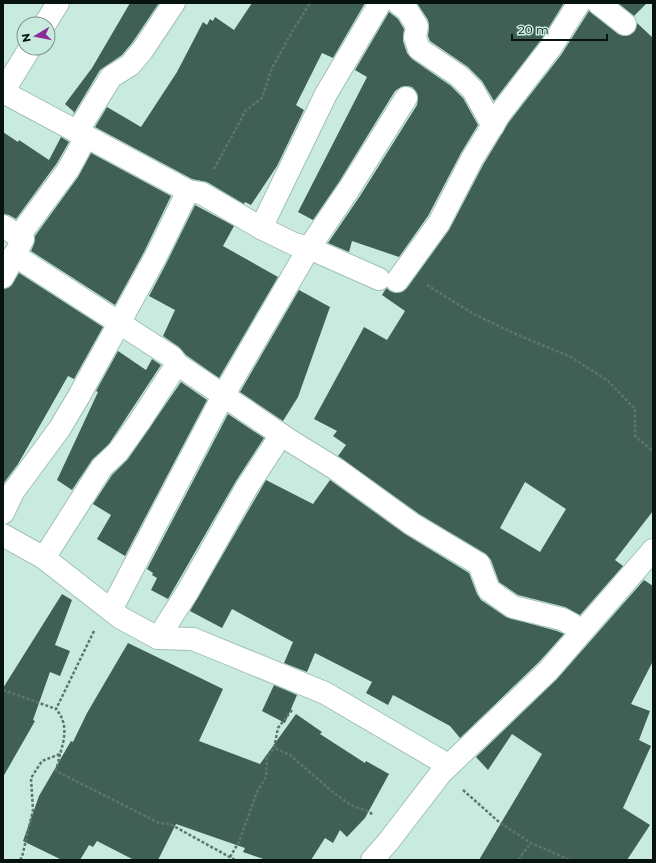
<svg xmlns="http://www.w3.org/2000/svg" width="656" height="863" viewBox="0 0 656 863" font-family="Montserrat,sans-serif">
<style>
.building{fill:#416055;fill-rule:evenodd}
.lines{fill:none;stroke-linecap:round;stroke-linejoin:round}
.street-casing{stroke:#a0c1b5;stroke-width:24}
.path{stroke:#5e746d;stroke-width:2.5;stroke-dasharray:3 2;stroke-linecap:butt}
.street{stroke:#fff;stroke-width:22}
</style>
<rect width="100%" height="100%" fill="#c9ebdf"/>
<g class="building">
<path d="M 130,3 L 159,3 L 132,43 L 122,55 L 100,70 L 73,115 L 74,112 L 65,104 L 92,68 Z"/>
<path d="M 252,3 L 365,3 L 333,58 L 322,53 L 296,105 L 304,110 L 277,166 L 251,205 L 245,202 L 244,204 L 207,182 L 192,179 L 95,127 L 107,107 L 141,127 L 177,72 L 203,22 L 207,25 L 210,19 L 213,21 L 215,17 L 234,30 Z"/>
<path d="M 417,3 L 564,3 L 541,40 L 494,101 L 482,81 L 468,67 L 430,41 L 428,36 L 429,28 L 428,20 Z"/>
<path d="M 618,3 L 647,3 L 634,16 Z"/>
<path d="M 589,11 L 618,34 L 624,36 L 630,35 L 635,31 L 637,23 L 653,38 L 653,511 L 615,560 L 623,566 L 580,615 L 565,607 L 518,595 L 499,582 L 491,560 L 486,554 L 419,514 L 338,456 L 346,445 L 333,436 L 337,431 L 314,419 L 364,327 L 387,340 L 405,311 L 382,295 L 385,290 L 387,288 L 390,291 L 396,293 L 402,292 L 407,288 L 449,230 L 483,165 L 509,122 L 561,55 ZM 525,482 L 566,509 L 540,552 L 500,528 Z"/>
<path d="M 389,12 L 398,19 L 404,29 L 403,41 L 407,53 L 412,59 L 451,86 L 463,98 L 478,125 L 461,153 L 428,216 L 399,257 L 352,241 L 349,252 L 328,243 L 360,196 L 417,105 L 418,99 L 417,93 L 412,87 L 407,86 L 401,87 L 395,91 L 339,182 L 313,220 L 298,212 L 367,77 L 355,70 Z"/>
<path d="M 3,132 L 18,142 L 19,140 L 49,160 L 61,137 L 69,142 L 57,163 L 16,219 L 9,215 L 3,214 Z"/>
<path d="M 91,153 L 171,196 L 144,252 L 115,305 L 31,251 L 34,244 L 35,236 L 78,177 Z"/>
<path d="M 195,205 L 234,226 L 223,246 L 278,277 L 219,378 L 186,355 L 179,347 L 163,336 L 175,310 L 149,296 L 166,264 Z"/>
<path d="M 19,273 L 103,327 L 74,379 L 68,376 L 18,464 L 3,484 L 3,289 L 10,287 Z"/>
<path d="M 299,290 L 330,307 L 298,397 L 283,421 L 240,392 Z"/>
<path d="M 118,351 L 146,370 L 152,359 L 161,365 L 109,444 L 92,460 L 72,490 L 57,480 L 98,392 L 96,391 Z"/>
<path d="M 181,382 L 207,400 L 125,556 L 97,539 L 111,515 L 93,504 L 112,475 L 128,459 Z"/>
<path d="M 228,414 L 264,438 L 236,481 L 168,599 L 151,590 L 157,578 L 152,575 L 153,573 L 147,569 Z"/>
<path d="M 266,480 L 313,504 L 330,480 L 405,534 L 469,573 L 477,594 L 481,600 L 506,617 L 557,631 L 564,634 L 539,662 L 460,738 L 450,726 L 393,695 L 388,705 L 366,693 L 372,682 L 315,653 L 307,672 L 284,663 L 293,642 L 232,609 L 222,628 L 190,611 Z"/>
<path d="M 644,580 L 653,586 L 653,661 L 631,704 L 650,711 L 639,740 L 651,746 L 623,808 L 650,825 L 627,860 L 479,860 L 542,754 L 512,734 L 488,770 L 476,757 L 557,679 Z"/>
<path d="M 62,594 L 72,600 L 55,645 L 70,651 L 60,676 L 50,672 L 33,720 L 35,721 L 3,777 L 3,688 Z"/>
<path d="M 128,643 L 223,689 L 199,741 L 260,764 L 296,714 L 322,732 L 320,734 L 365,763 L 366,761 L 389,774 L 365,818 L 347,837 L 340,830 L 333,843 L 325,838 L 311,860 L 266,860 L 243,852 L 245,848 L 176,824 L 158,860 L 134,860 L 97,841 L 93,847 L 89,845 L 80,860 L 62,860 L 23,841 L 39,796 L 71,741 L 73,742 L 87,713 Z"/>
<path d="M 274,685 L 297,695 L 285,723 L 262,711 Z"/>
</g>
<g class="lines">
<defs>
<g id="street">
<path d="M 398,3 L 407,10 L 417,26 L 415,37 L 419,49 L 459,76 L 473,90 L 493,126"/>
<path d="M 598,3 L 625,24"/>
<path d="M 45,24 L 58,3"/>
<path d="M 3,92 L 160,176 L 188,191 L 201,193 L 261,228 L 294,244 L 309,248 L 379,279"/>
<path d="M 3,92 L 30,48"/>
<path d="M 77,132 L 111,77 L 130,65 L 142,51 L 174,3"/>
<path d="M 3,226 L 23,239 L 3,277"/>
<path d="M 261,228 L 326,94 L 380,3"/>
<path d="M 19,236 L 68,170 L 86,137"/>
<path d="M 14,255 L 172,357 L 177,364 L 289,440 L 336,469 L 412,524 L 479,564 L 489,590 L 513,607 L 562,619 L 573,625 L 581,632"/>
<path d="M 397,281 L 439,223 L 472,159 L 499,115 L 551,47 L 579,3"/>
<path d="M 3,513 L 13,492 L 60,428 L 79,396 L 155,258 L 188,191"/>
<path d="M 3,535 L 44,558 L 121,618 L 158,638 L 193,639 L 325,693 L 448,765"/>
<path d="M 44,558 L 102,467 L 118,452 L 140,421 L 177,364"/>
<path d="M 111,610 L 223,396 L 309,248 L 349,189 L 406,98"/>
<path d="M 158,638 L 188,591 L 247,487 L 281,435"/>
<path d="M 372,860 L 388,842 L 441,773 L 548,671 L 653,550"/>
</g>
</defs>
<use href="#street" class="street-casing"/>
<g class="path">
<path d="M 214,169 L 246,110 L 262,98 L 272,68 L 292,32 L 310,3"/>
<path d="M 427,285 L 472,313 L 513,333 L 571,357 L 608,381 L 635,409 L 635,436 L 653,451"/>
<path d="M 3,690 L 56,709 L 94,631"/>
<path d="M 292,710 L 278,728 L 274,748 L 290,755 L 335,794 L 353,806 L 370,812 L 373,816"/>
<path d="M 60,754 L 56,771 L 159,823 L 170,824 L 235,860"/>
<path d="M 463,790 L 499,822 L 531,843 L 570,860"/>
<path d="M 230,857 L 239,842 L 257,792 L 266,777 L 267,757 L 274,748"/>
<path d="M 20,860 L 22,857 L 33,810 L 31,778 L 42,761 L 60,754 C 65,738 68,723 56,709"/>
<path d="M 519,860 L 520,857 L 531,843"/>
</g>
<use href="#street" class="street"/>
</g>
<rect width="656" height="863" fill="none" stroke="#07130f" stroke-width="8"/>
<g transform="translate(36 36) rotate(260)"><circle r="19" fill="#c9ebdf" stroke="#7b958c"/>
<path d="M0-3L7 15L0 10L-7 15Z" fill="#872e9b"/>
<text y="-6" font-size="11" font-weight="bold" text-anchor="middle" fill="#07130f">N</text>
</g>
<path d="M512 34v6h95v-6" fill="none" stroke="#07130f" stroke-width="2"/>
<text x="518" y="34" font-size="12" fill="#07130f" stroke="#c9ebdf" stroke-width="3" paint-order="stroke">20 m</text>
</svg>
